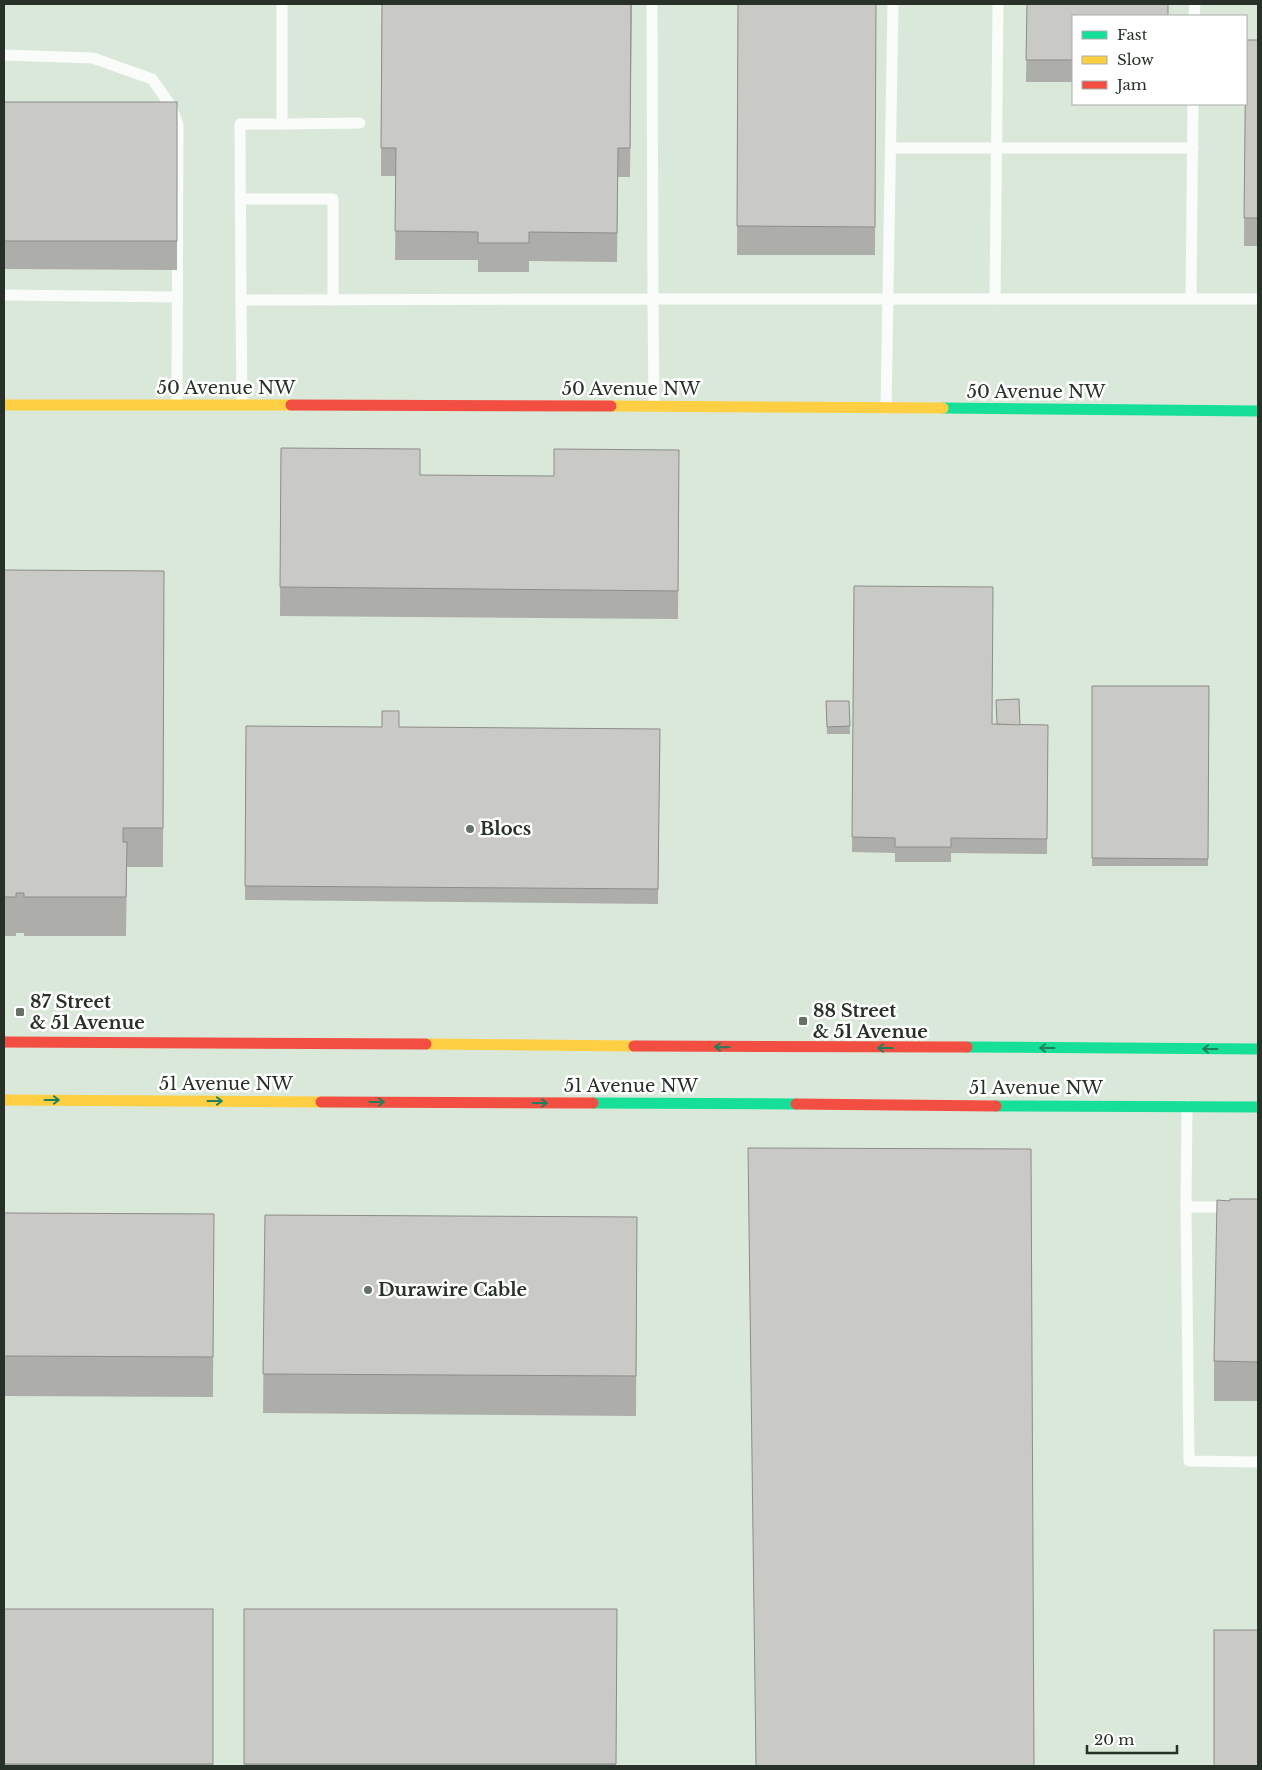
<svg xmlns="http://www.w3.org/2000/svg" width="1262" height="1770" viewBox="0 0 1262 1770" font-family="'Libre Baskerville',serif">
<style>
.lines{fill:none;stroke-linecap:round;stroke-linejoin:round}
.lane{stroke:#f9fcf9;stroke-width:11}
.fast{stroke:#16e098;stroke-width:11}
.slow{stroke:#ffcf43;stroke-width:11}
.jam{stroke:#f24e42;stroke-width:11}
.wall{fill:#adada9}
.building{fill:#c9c9c5;stroke:#8d8d8a}
.oneway{stroke:#1f805a}
.poi-dot{fill:#667166;stroke:#fff;stroke-width:2}
.labels{text-anchor:middle;stroke-width:5;stroke-linejoin:round;paint-order:stroke}
.street-label{font-size:18px;fill:#273127;stroke:#fff}
.poi-label{font-size:18px;font-weight:bold;fill:#273127;stroke:#fff;text-anchor:start}
</style>
<rect width="100%" height="100%" fill="#dae8da"/>
<g class="lines">
<g class="lane">
<path d="M 652,4 L 653,299 L 1191,299"/>
<path d="M 1194,16 L 1195,4"/>
<path d="M 4,55 L 93,58 L 152,79 L 171,106 L 178,125 L 177,405"/>
<path d="M 1193,104 L 1191,299 L 1258,299"/>
<path d="M 282,124 L 360,123"/>
<path d="M 891,148 L 1193,148"/>
<path d="M 240,199 L 333,199 L 333,300"/>
<path d="M 4,295 L 177,297"/>
<path d="M 995,299 L 998,4"/>
<path d="M 241,300 L 240,124 L 282,124 L 282,4"/>
<path d="M 242,405 L 241,300 L 653,299 L 654,406"/>
<path d="M 886,408 L 893,4"/>
<path d="M 1186,1207 L 1187,1106"/>
<path d="M 1258,1207 L 1186,1207 L 1189,1461 L 1258,1462"/>
</g>
<g class="fast">
<path d="M 943,408 L 1258,411"/>
<path d="M 967,1047 L 1258,1049"/>
<path d="M 593,1103 L 796,1104"/>
<path d="M 996,1106 L 1258,1107"/>
</g>
<g class="slow">
<path d="M 4,405 L 291,405"/>
<path d="M 611,406 L 943,408"/>
<path d="M 426,1044 L 634,1046"/>
<path d="M 4,1100 L 321,1102"/>
</g>
<g class="jam">
<path d="M 291,405 L 611,406"/>
<path d="M 4,1042 L 426,1044"/>
<path d="M 634,1046 L 967,1047"/>
<path d="M 321,1102 L 593,1103"/>
<path d="M 796,1104 L 996,1106"/>
</g>
</g>
<g class="wall">
<path d="M 382,4 L 632,4 L 630,177 L 618,177 L 617,262 L 529,261 L 529,272 L 478,272 L 478,260 L 395,260 L 396,176 L 381,176 Z"/>
<path d="M 738,4 L 876,4 L 875,255 L 737,255 Z"/>
<path d="M 1027,4 L 1073,16 L 1073,82 L 1026,82 Z"/>
<path d="M 1258,40 L 1258,246 L 1244,246 L 1245,104 Z"/>
<path d="M 4,102 L 177,102 L 177,270 L 4,269 Z"/>
<path d="M 281,448 L 420,475 L 554,476 L 679,450 L 678,619 L 280,616 Z"/>
<path d="M 4,570 L 164,571 L 163,867 L 127,867 L 126,936 L 24,936 L 24,933 L 16,933 L 16,936 L 4,936 Z"/>
<path d="M 854,586 L 992,724 L 1048,725 L 1047,854 L 951,853 L 951,862 L 895,862 L 895,853 L 852,852 Z"/>
<path d="M 1092,686 L 1209,686 L 1208,866 L 1092,866 Z"/>
<path d="M 826,701 L 849,701 L 850,734 L 827,734 Z"/>
<path d="M 246,726 L 660,729 L 658,904 L 245,900 Z"/>
<path d="M 1258,1199 L 1258,1401 L 1214,1401 L 1214,1361 L 1230,1201 Z"/>
<path d="M 4,1213 L 214,1214 L 213,1397 L 4,1396 Z"/>
<path d="M 265,1215 L 637,1217 L 636,1416 L 263,1413 Z"/>
<rect x="4" y="1609" width="209" height="157"/>
<path d="M 244,1609 L 617,1609 L 616,1766 L 244,1766 Z"/>
</g>
<g class="building">
<path d="M 382,4 L 631,4 L 630,148 L 618,148 L 617,233 L 529,232 L 529,243 L 478,243 L 478,232 L 395,231 L 396,148 L 381,148 Z"/>
<path d="M 738,4 L 876,4 L 875,227 L 737,226 Z"/>
<path d="M 1027,4 L 1168,4 L 1168,16 L 1073,16 L 1073,60 L 1026,60 Z"/>
<path d="M 1246,40 L 1258,40 L 1258,218 L 1244,218 Z"/>
<rect x="4" y="102" width="173" height="139"/>
<path d="M 281,448 L 420,449 L 420,475 L 554,476 L 554,449 L 679,450 L 678,591 L 280,587 Z"/>
<path d="M 4,570 L 164,571 L 163,828 L 123,828 L 123,842 L 127,842 L 126,897 L 24,897 L 24,893 L 16,893 L 16,897 L 4,897 Z"/>
<path d="M 854,586 L 993,587 L 992,724 L 1048,725 L 1047,839 L 951,838 L 951,847 L 895,847 L 895,838 L 852,837 Z"/>
<path d="M 1092,686 L 1209,686 L 1208,859 L 1092,858 Z"/>
<path d="M 1019,699 L 1020,725 L 997,724 L 996,700 Z"/>
<path d="M 826,701 L 849,701 L 850,726 L 827,727 Z"/>
<path d="M 382,711 L 399,711 L 399,727 L 660,729 L 658,889 L 245,886 L 246,726 L 382,727 Z"/>
<path d="M 748,1148 L 1031,1149 L 1034,1766 L 756,1766 Z"/>
<path d="M 1230,1199 L 1258,1199 L 1258,1362 L 1214,1361 L 1217,1200 L 1230,1201 Z"/>
<path d="M 4,1213 L 214,1214 L 213,1357 L 4,1356 Z"/>
<path d="M 265,1215 L 637,1217 L 636,1376 L 263,1374 Z"/>
<rect x="4" y="1609" width="209" height="155"/>
<path d="M 244,1609 L 617,1609 L 616,1764 L 244,1764 Z"/>
<rect x="1214" y="1630" width="44" height="136"/>
</g>
<defs><path id="oneway-shaft" d="M-6 0H5M1.5-3L5.5 0L1.5 3" fill="none" stroke-width="1.6" stroke-linecap="round" stroke-linejoin="round" transform="scale(1.25)"/></defs>
<g class="oneway">
<use href="#oneway-shaft" transform="translate(722 1047) rotate(-179)"/>
<use href="#oneway-shaft" transform="translate(885 1048) rotate(-180)"/>
<use href="#oneway-shaft" transform="translate(1047 1048) rotate(-180)"/>
<use href="#oneway-shaft" transform="translate(1210 1049) rotate(-180)"/>
<use href="#oneway-shaft" transform="translate(52 1100)"/>
<use href="#oneway-shaft" transform="translate(215 1101)"/>
<use href="#oneway-shaft" transform="translate(377 1102)"/>
<use href="#oneway-shaft" transform="translate(540 1103)"/>
</g>
<g class="poi-dot">
<circle cx="470" cy="829" r="5"/>
<rect x="15" y="1007" width="10" height="10" rx="2.5"/>
<rect x="798" y="1016" width="10" height="10" rx="2.5"/>
<circle cx="368" cy="1290" r="5"/>
</g>
<g class="labels">
<g class="street-label">
<text x="226" y="394">50 Avenue NW</text>
<text x="631" y="395">50 Avenue NW</text>
<text x="1036" y="398">50 Avenue NW</text>
<text x="226" y="1090">51 Avenue NW</text>
<text x="631" y="1092">51 Avenue NW</text>
<text x="1036" y="1094">51 Avenue NW</text>
</g>
<g class="poi-label">
<text x="480" y="835">Blocs</text>
<text x="30" y="1008">87 Street<tspan x="30" dy="21">&amp; 51 Avenue</tspan></text>
<text x="813" y="1017">88 Street<tspan x="813" dy="21">&amp; 51 Avenue</tspan></text>
<text x="378" y="1296">Durawire Cable</text>
</g>
</g>
<rect width="1262" height="1770" fill="none" stroke="#273127" stroke-width="10"/>
<rect x="1072" y="15" width="175" height="90" fill="#ffffff" stroke="#a9ada9"/>
<rect x="1082" y="31" width="25" height="8" fill="#16e098" stroke="#a9ada9"/>
<text x="1117" y="40" font-size="15" fill="#273127">Fast</text>
<rect x="1082" y="56" width="25" height="8" fill="#ffcf43" stroke="#a9ada9"/>
<text x="1117" y="65" font-size="15" fill="#273127">Slow</text>
<rect x="1082" y="81" width="25" height="8" fill="#f24e42" stroke="#a9ada9"/>
<text x="1117" y="90" font-size="15" fill="#273127">Jam</text>
<path d="M1087 1745v8h90v-8" fill="none" stroke="#273127" stroke-width="2.5"/>
<text x="1094" y="1745" font-size="15" fill="#273127" stroke="#ffffff" stroke-width="4" paint-order="stroke">20 m</text>
</svg>
